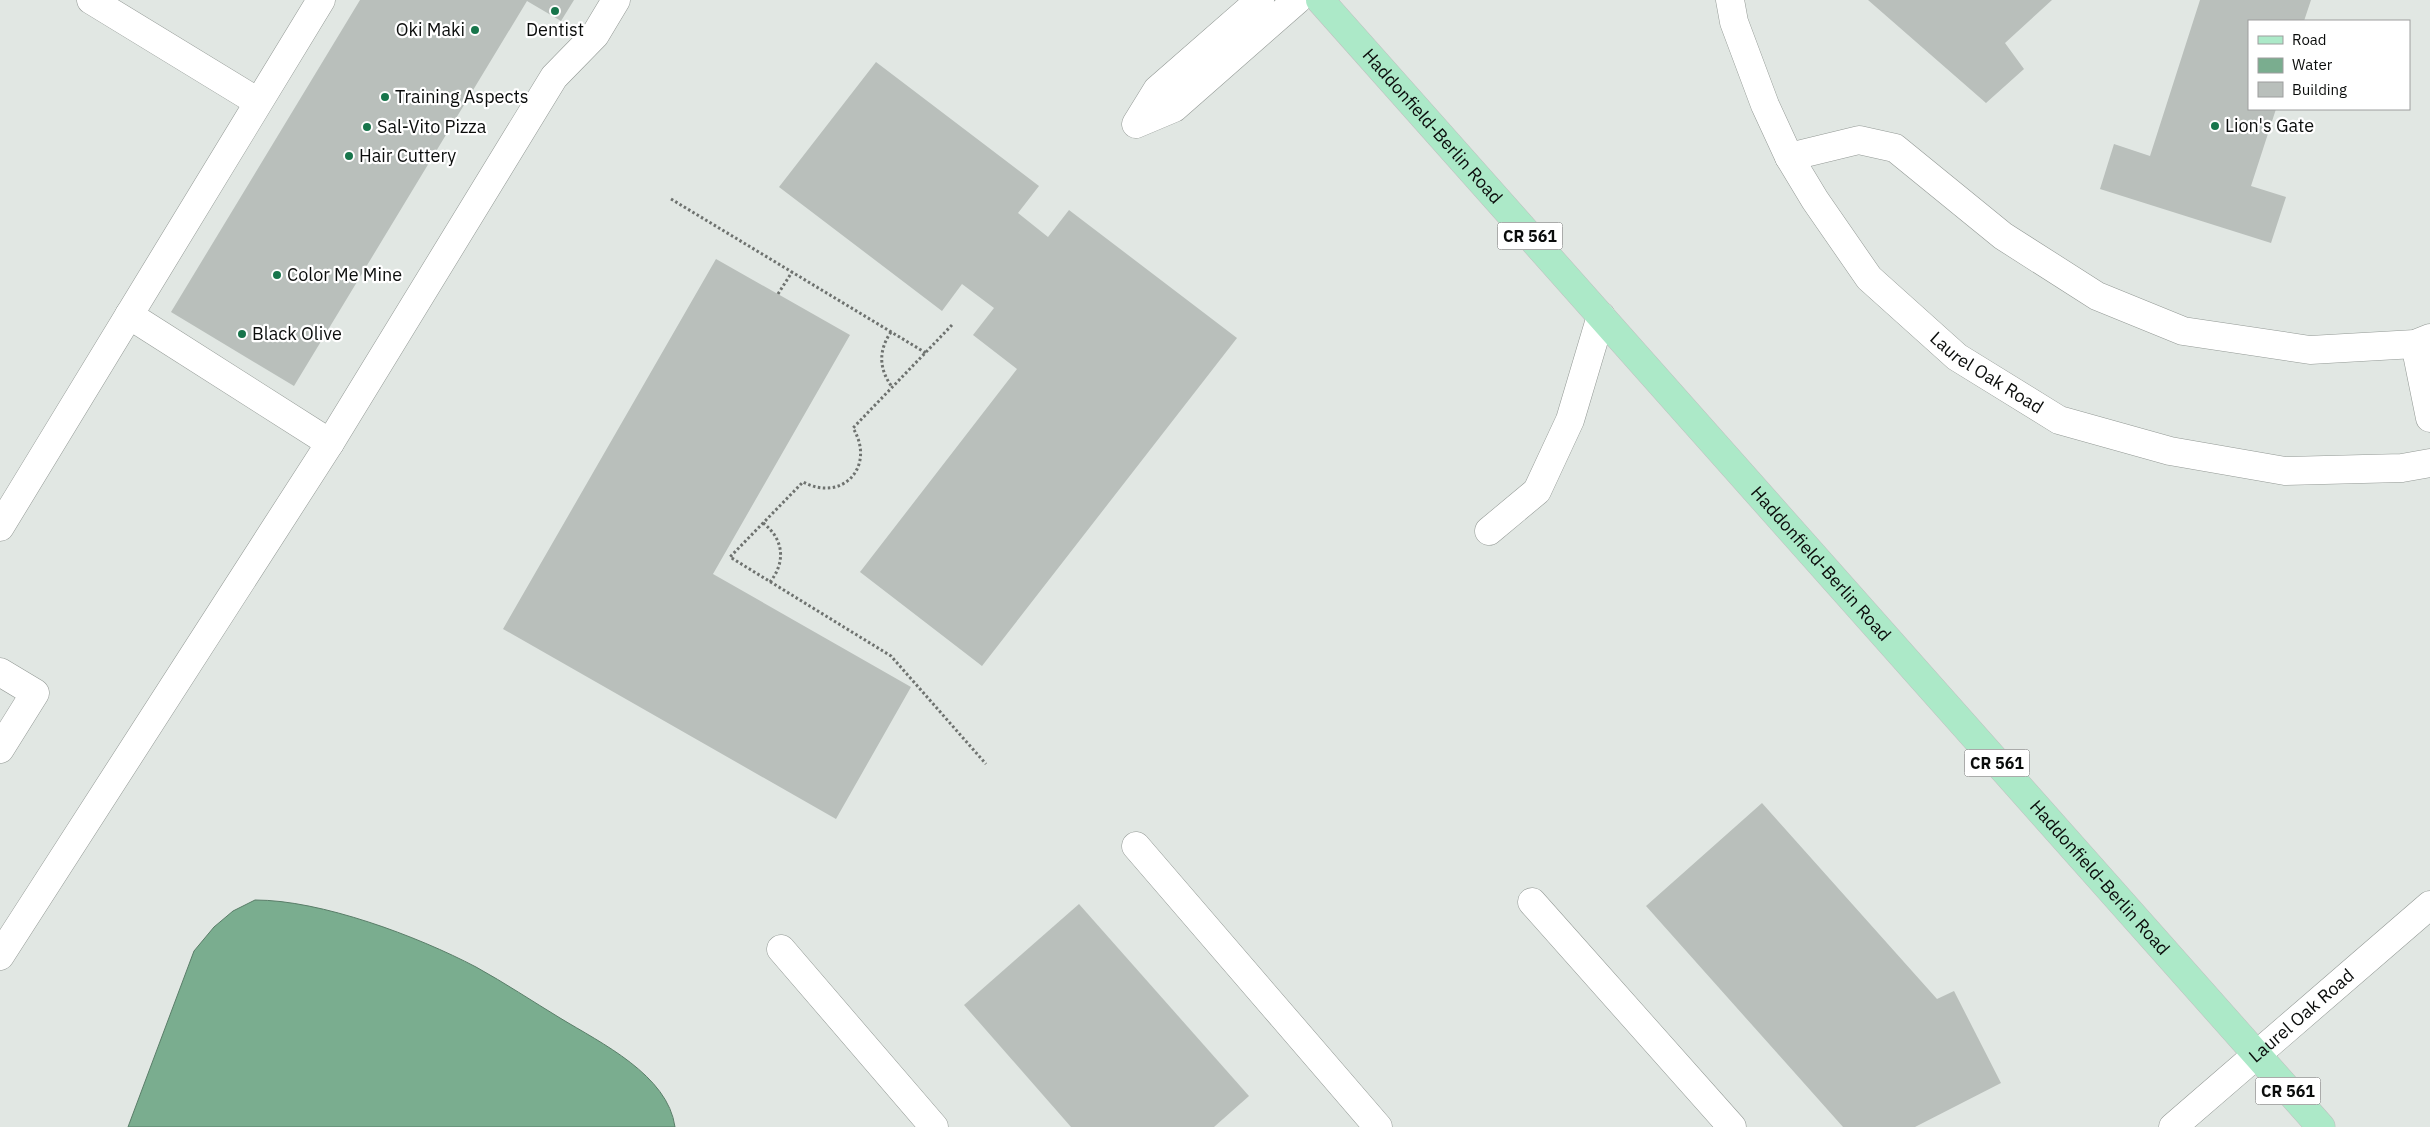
<svg xmlns="http://www.w3.org/2000/svg" width="2430" height="1127" viewBox="0 0 2430 1127" font-family="'IBM Plex Sans',sans-serif">
<style>
.water{fill:#7aad8f;stroke:#597d68}
.building{fill:#b9bfbb}
.lines{fill:none;stroke-linecap:round;stroke-linejoin:round}
.minor-casing{stroke:#939995;stroke-width:29}
.major-casing{stroke:#c0c0c0;stroke-width:29}
.path{stroke:#6e726f;stroke-width:3;stroke-dasharray:2.5 2.5;stroke-linecap:butt}
.minor{stroke:#fff;stroke-width:28}
.major{stroke:#ace9c8;stroke-width:28}
.poi-dot{fill:#17754b;stroke:#fff;stroke-width:2}
.labels{text-anchor:middle;stroke-width:4.5;stroke-linejoin:round;paint-order:stroke}
.shield{fill:#fff;stroke:#545655;stroke-width:1}
.shield-label{font-size:16px;font-weight:bold;fill:#0b0d0c}
.poi-label{font-size:18px;fill:#0b0d0c;stroke:#fff;text-anchor:start}
.street-label{font-size:18px;fill:#0b0d0c;stroke:#fff}
</style>
<rect width="100%" height="100%" fill="#e1e7e3"/>
<path class="water" d="M 255,900 C 321,900 417,936 476,967 C 505,983 532,1001 560,1018 C 601,1043 668,1075 675,1127 L 128,1127 L 194,951 L 214,927 L 233,911 Z"/>
<g class="building">
<path d="M 360,0 L 574,0 L 561,21 L 527,1 L 294,386 L 171,312 Z"/>
<path d="M 1868,0 L 2052,0 L 2005,43 L 2024,69 L 1986,103 Z"/>
<path d="M 2200,0 L 2311,0 L 2304,21 L 2249,21 L 2249,109 L 2276,109 L 2251,186 L 2286,197 L 2271,243 L 2100,189 L 2114,144 L 2150,156 Z"/>
<path d="M 876,62 L 1039,186 L 1018,213 L 1048,237 L 1069,210 L 1237,338 L 982,666 L 860,572 L 1017,369 L 973,335 L 994,308 L 962,284 L 942,311 L 779,187 Z"/>
<path d="M 716,259 L 850,335 L 713,574 L 911,687 L 836,819 L 503,629 Z"/>
<path d="M 1762,803 L 1937,999 L 1954,991 L 2001,1083 L 1915,1127 L 1843,1127 L 1646,906 Z"/>
<path d="M 1079,904 L 1249,1096 L 1214,1127 L 1071,1127 L 964,1005 Z"/>
</g>
<g class="lines">
<defs>
<g id="minor">
<path d="M 91,0 L 258,102"/>
<path d="M 1260,0 L 1157,90 L 1136,124 L 1174,108 L 1297,0"/>
<path id="s1" d="M 1730,0 L 1734,22 L 1765,105 L 1789,157 L 1815,200 L 1869,278 L 1957,357 L 2059,420 L 2170,451 L 2285,471 L 2402,468 L 2430,463"/>
<path d="M 1789,157 L 1859,140 L 1895,148 L 2003,236 L 2097,296 L 2183,331 L 2310,350 L 2415,344 L 2430,338"/>
<path d="M 129,315 L 330,443"/>
<path d="M 2415,344 L 2430,418"/>
<path d="M 0,527 L 321,0"/>
<path d="M 1489,531 L 1537,491 L 1570,420 L 1601,316"/>
<path d="M 0,672 L 35,693 L 0,749"/>
<path d="M 1136,846 L 1378,1127"/>
<path d="M 1532,902 L 1732,1127"/>
<path d="M 781,949 L 934,1127"/>
<path d="M 0,956 L 330,443 L 554,77 L 595,35 L 616,0"/>
<path id="s2" d="M 2173,1127 L 2430,905"/>
</g>
<g id="major">
<path id="s3" d="M 1320,0 L 2321,1127"/>
</g>
</defs>
<use href="#minor" class="minor-casing"/>
<use href="#major" class="major-casing"/>
<g class="path">
<path d="M 671,199 L 926,353"/>
<path d="M 778,294 L 792,272"/>
<path d="M 952,325 L 853,428 C 876,466 843,503 803,482 L 730,557 L 891,656 L 986,764"/>
<path d="M 891,332 C 878,351 879,369 892,387"/>
<path d="M 763,523 C 784,539 786,562 770,582"/>
</g>
<use href="#minor" class="minor"/>
<use href="#major" class="major"/>
</g>
<g class="poi-dot">
<circle cx="555" cy="11" r="5"/>
<circle cx="475" cy="30" r="5"/>
<circle cx="385" cy="97" r="5"/>
<circle cx="2215" cy="126" r="5"/>
<circle cx="367" cy="127" r="5"/>
<circle cx="349" cy="156" r="5"/>
<circle cx="277" cy="275" r="5"/>
<circle cx="242" cy="334" r="5"/>
</g>
<g class="labels">
<g class="shield">
<rect x="1497.5" y="222.5" width="65" height="27" rx="4"/>
<rect x="1964.5" y="749.5" width="65" height="27" rx="4"/>
<rect x="2255.5" y="1077.5" width="65" height="27" rx="4"/>
</g>
<g class="shield-label">
<text x="1530" y="242">CR 561</text>
<text x="1997" y="769">CR 561</text>
<text x="2288" y="1097">CR 561</text>
</g>
<g class="poi-label">
<text x="465" y="36" text-anchor="end">Oki Maki</text>
<text x="555" y="36" text-anchor="middle">Dentist</text>
<text x="395" y="103">Training Aspects</text>
<text x="2225" y="132">Lion's Gate</text>
<text x="377" y="133">Sal-Vito Pizza</text>
<text x="359" y="162">Hair Cuttery</text>
<text x="287" y="281">Color Me Mine</text>
<text x="252" y="340">Black Olive</text>
</g>
<g class="street-label">
<text dy="6" stroke="none"><textPath href="#s3" startOffset="169">Haddonfield-Berlin Road</textPath></text>
<text dy="6" stroke="none"><textPath href="#s1" startOffset="465">Laurel Oak Road</textPath></text>
<text dy="6" stroke="none"><textPath href="#s3" startOffset="754">Haddonfield-Berlin Road</textPath></text>
<text dy="6" stroke="none"><textPath href="#s3" startOffset="1174">Haddonfield-Berlin Road</textPath></text>
<text dy="6" stroke="none"><textPath href="#s2" startOffset="170">Laurel Oak Road</textPath></text>
</g>
</g>
<rect x="2248" y="20" width="162" height="90" fill="#ffffff" stroke="#9d9e9e"/>
<rect x="2258" y="36" width="25" height="8" fill="#ace9c8" stroke="#9d9e9e"/>
<text x="2292" y="45" font-size="15" fill="#0b0d0c">Road</text>
<rect x="2258" y="58" width="25" height="15" fill="#7aad8f" stroke="#9d9e9e"/>
<text x="2292" y="70" font-size="15" fill="#0b0d0c">Water</text>
<rect x="2258" y="82" width="25" height="15" fill="#b9bfbb" stroke="#9d9e9e"/>
<text x="2292" y="95" font-size="15" fill="#0b0d0c">Building</text>
</svg>
